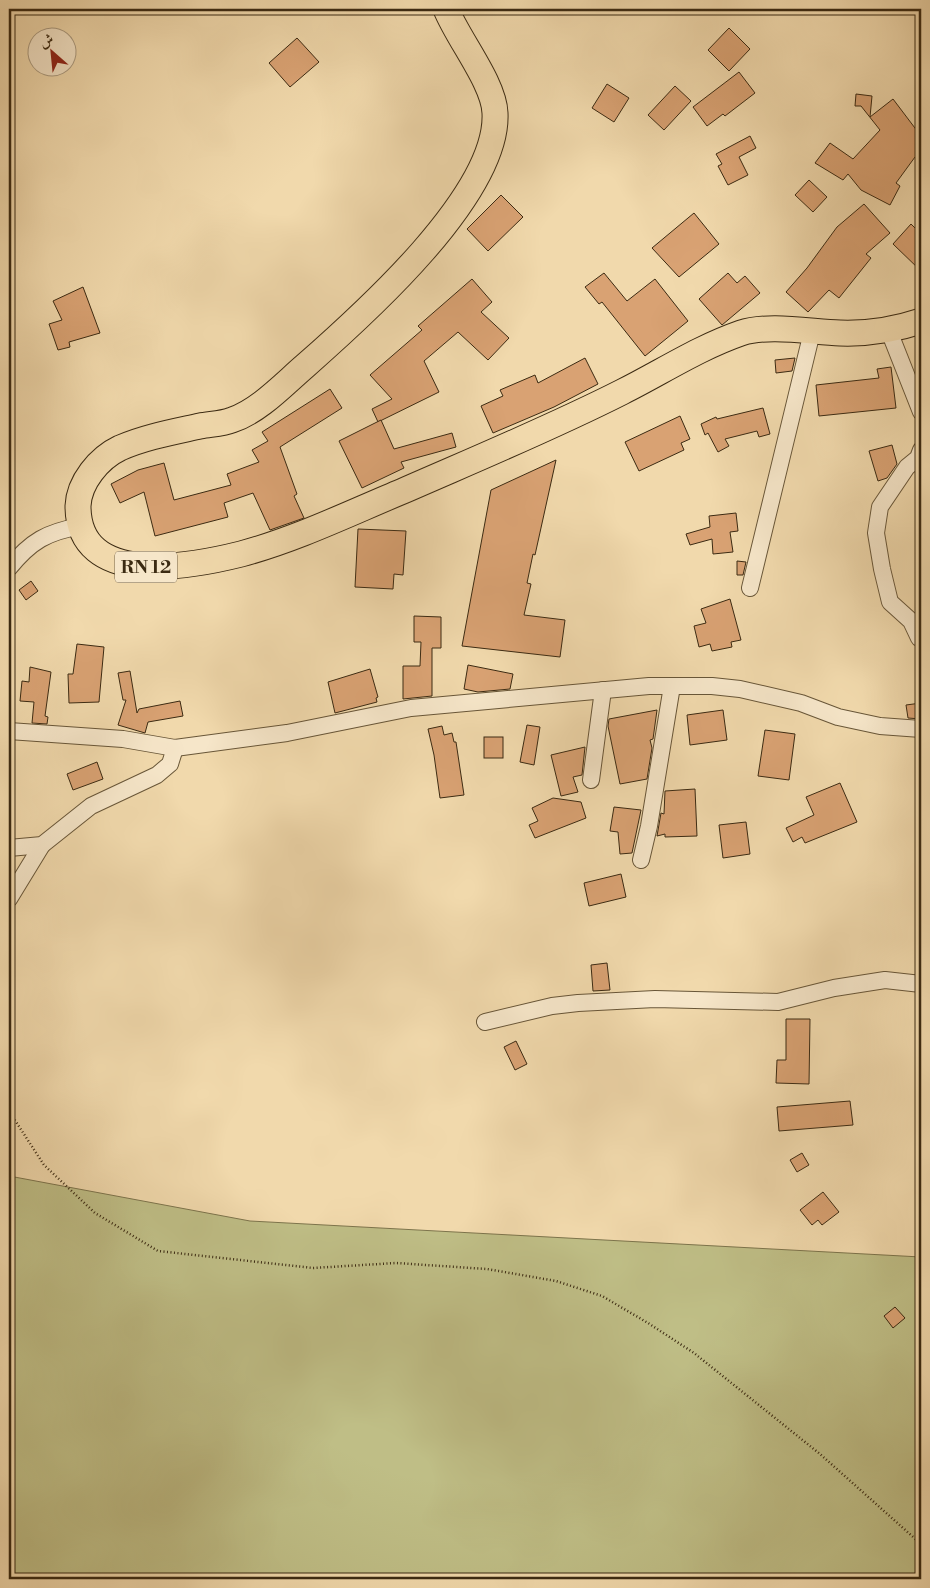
<svg xmlns="http://www.w3.org/2000/svg" width="930" height="1588" viewBox="0 0 930 1588" font-family="'Libre Bodoni',Amiri,serif">
<style>
.green{fill:#bfbe86;stroke:#7d744c}
.building{fill:#d9a273;stroke:#3b2a12}
.lines{fill:none;stroke-linecap:round;stroke-linejoin:round}
.street-casing{stroke:#685638;stroke-width:18}
.primary-casing{stroke:#3b2a12;stroke-width:27}
.path{stroke:#3b2a12;stroke-width:2.5;stroke-dasharray:1 2.5;stroke-linecap:butt}
.street{stroke:#f6e6c9;stroke-width:16}
.primary{stroke:#f1d9ac;stroke-width:25}
.labels{text-anchor:middle;stroke-width:4;stroke-linejoin:round;paint-order:stroke}
.shield{fill:#f6e6c9;stroke:#736249;stroke-width:1}
.shield-label{font-size:18px;font-weight:bold;fill:#3b2a12}
</style>
<rect width="100%" height="100%" fill="#f1d9ac"/>
<filter id="stains"><feTurbulence type="fractalNoise" baseFrequency=".004" numOctaves="4"/><feColorMatrix values="0 0 0 0 .2 0 0 0 0 .09 0 0 0 0 .02 0 0 0 .5 -.17"/></filter>
<radialGradient id="worn" r=".72"><stop offset=".6" stop-color="#630" stop-opacity="0"/><stop offset="1" stop-color="#630" stop-opacity=".3"/></radialGradient>
<path class="green" d="M 9,1176 L 250,1221 L 921,1257 L 921,1579 L 9,1579 Z"/>
<g class="building">
<path d="M 729,28 L 750,49 L 729,71 L 708,50 Z"/>
<path d="M 297,38 L 319,62 L 290,87 L 269,63 Z"/>
<path d="M 739,72 L 755,93 L 725,116 L 723,114 L 707,126 L 693,107 Z"/>
<path d="M 607,84 L 629,98 L 614,122 L 592,108 Z"/>
<path d="M 675,86 L 691,101 L 664,130 L 648,115 Z"/>
<path d="M 856,94 L 872,96 L 870,117 L 893,99 L 921,136 L 921,164 L 915,157 L 896,183 L 900,186 L 890,205 L 861,190 L 848,174 L 843,180 L 815,163 L 830,143 L 853,159 L 880,130 L 861,106 L 855,106 Z"/>
<path d="M 750,136 L 756,148 L 739,157 L 748,175 L 728,185 L 718,166 L 722,164 L 716,154 Z"/>
<path d="M 809,180 L 827,197 L 813,212 L 795,195 Z"/>
<path d="M 501,195 L 523,217 L 488,251 L 467,229 Z"/>
<path d="M 864,204 L 890,233 L 866,254 L 871,258 L 839,298 L 829,290 L 808,312 L 786,292 L 807,268 L 837,227 Z"/>
<path d="M 694,213 L 719,244 L 679,277 L 652,248 Z"/>
<path d="M 911,224 L 921,234 L 921,271 L 893,244 Z"/>
<path d="M 604,273 L 627,301 L 655,279 L 688,321 L 645,356 L 602,302 L 599,304 L 585,287 Z"/>
<path d="M 728,273 L 737,283 L 745,276 L 760,293 L 722,325 L 699,299 Z"/>
<path d="M 472,279 L 492,302 L 481,312 L 509,338 L 488,360 L 458,332 L 424,361 L 439,392 L 378,422 L 372,409 L 392,399 L 370,375 L 422,330 L 418,326 Z"/>
<path d="M 83,287 L 100,333 L 69,342 L 70,347 L 58,350 L 49,324 L 62,320 L 53,301 Z"/>
<path d="M 585,358 L 598,384 L 554,407 L 493,433 L 481,406 L 503,396 L 500,390 L 535,375 L 538,383 Z"/>
<path d="M 795,358 L 792,371 L 776,373 L 775,360 Z"/>
<path d="M 891,367 L 896,408 L 819,416 L 816,385 L 879,378 L 877,369 Z"/>
<path d="M 330,389 L 342,408 L 280,447 L 297,494 L 294,496 L 304,518 L 270,530 L 253,493 L 224,503 L 228,517 L 155,536 L 144,492 L 120,503 L 111,484 L 138,470 L 164,463 L 174,500 L 231,485 L 227,474 L 259,462 L 252,450 L 268,441 L 262,432 Z"/>
<path d="M 763,408 L 770,434 L 759,437 L 757,431 L 725,439 L 729,446 L 718,452 L 708,433 L 705,435 L 701,424 L 716,417 L 717,419 Z"/>
<path d="M 680,416 L 690,439 L 681,443 L 684,450 L 639,471 L 625,442 Z"/>
<path d="M 381,420 L 394,449 L 452,433 L 456,447 L 401,462 L 404,468 L 362,488 L 339,441 Z"/>
<path d="M 892,445 L 897,464 L 887,478 L 878,481 L 869,451 Z"/>
<path d="M 556,460 L 535,555 L 533,554 L 527,583 L 531,584 L 524,615 L 565,620 L 560,657 L 462,646 L 491,490 Z"/>
<path d="M 736,513 L 738,531 L 730,532 L 733,552 L 713,554 L 712,539 L 690,545 L 686,534 L 710,527 L 709,516 Z"/>
<path d="M 358,529 L 406,531 L 403,575 L 394,574 L 393,589 L 355,587 Z"/>
<path d="M 737,561 L 746,562 L 743,575 L 737,575 Z"/>
<path d="M 31,581 L 38,591 L 26,600 L 19,590 Z"/>
<path d="M 730,599 L 741,640 L 731,642 L 732,647 L 712,651 L 710,644 L 699,647 L 694,626 L 706,623 L 701,609 Z"/>
<path d="M 414,616 L 441,617 L 441,648 L 432,648 L 432,696 L 403,699 L 403,666 L 420,666 L 421,642 L 414,642 Z"/>
<path d="M 77,644 L 104,647 L 99,702 L 69,703 L 68,674 L 73,674 Z"/>
<path d="M 468,665 L 513,674 L 510,689 L 478,692 L 464,689 Z"/>
<path d="M 30,667 L 51,672 L 45,716 L 48,717 L 47,724 L 32,723 L 34,702 L 20,701 L 22,681 L 29,682 Z"/>
<path d="M 370,669 L 378,697 L 376,698 L 377,702 L 335,713 L 328,682 Z"/>
<path d="M 130,671 L 137,713 L 139,709 L 180,701 L 183,716 L 148,722 L 145,733 L 118,725 L 126,700 L 123,700 L 118,673 Z"/>
<path d="M 921,703 L 921,719 L 908,718 L 906,705 Z"/>
<path d="M 657,710 L 653,739 L 650,740 L 652,748 L 647,779 L 620,784 L 608,726 L 609,719 Z"/>
<path d="M 723,710 L 727,740 L 690,745 L 687,715 Z"/>
<path d="M 527,725 L 540,727 L 534,765 L 520,762 Z"/>
<path d="M 442,726 L 444,735 L 452,733 L 454,742 L 456,742 L 464,795 L 440,798 L 434,755 L 428,729 Z"/>
<path d="M 765,730 L 795,734 L 789,780 L 758,776 Z"/>
<rect x="484" y="737" width="19" height="21"/>
<path d="M 585,747 L 582,775 L 573,777 L 578,792 L 561,796 L 551,755 Z"/>
<path d="M 97,762 L 103,779 L 73,790 L 67,774 Z"/>
<path d="M 840,783 L 857,822 L 805,843 L 802,837 L 793,842 L 786,828 L 814,815 L 806,797 Z"/>
<path d="M 695,789 L 697,836 L 665,837 L 665,834 L 657,836 L 661,813 L 664,814 L 665,791 Z"/>
<path d="M 553,798 L 581,802 L 586,818 L 535,838 L 529,825 L 538,821 L 532,808 Z"/>
<path d="M 614,807 L 641,810 L 632,853 L 620,854 L 618,832 L 610,831 Z"/>
<path d="M 746,822 L 750,854 L 723,858 L 719,825 Z"/>
<path d="M 621,874 L 626,897 L 589,906 L 584,883 Z"/>
<path d="M 607,963 L 610,990 L 593,991 L 591,965 Z"/>
<path d="M 786,1019 L 810,1019 L 809,1084 L 776,1083 L 777,1060 L 786,1060 Z"/>
<path d="M 516,1041 L 527,1064 L 515,1070 L 504,1047 Z"/>
<path d="M 850,1101 L 853,1125 L 779,1131 L 777,1107 Z"/>
<path d="M 802,1153 L 809,1165 L 797,1172 L 790,1160 Z"/>
<path d="M 823,1192 L 839,1212 L 822,1225 L 818,1220 L 812,1225 L 800,1210 Z"/>
<path d="M 895,1307 L 905,1318 L 893,1328 L 884,1316 Z"/>
</g>
<g class="lines">
<defs>
<g id="street">
<path d="M 889,331 L 921,412"/>
<path d="M 9,568 C 31,541 47,532 81,526"/>
<path d="M 750,588 L 812,332"/>
<path d="M 919,638 L 911,621 L 890,602 L 882,569 L 876,533 L 880,507 L 907,467 L 918,458 L 921,450"/>
<path d="M 9,731 L 123,739 L 175,748 L 287,733 L 411,708 L 649,686 L 712,686 L 740,689 L 801,703 L 838,717 L 880,726 L 921,729"/>
<path d="M 591,780 L 603,690"/>
<path d="M 9,848 L 42,845 L 91,806 L 157,775 L 170,764 L 175,748"/>
<path d="M 641,860 L 649,826 L 672,686"/>
<path d="M 9,899 L 42,845"/>
<path d="M 485,1022 L 552,1006 L 578,1003 L 655,999 L 778,1002 L 834,988 L 885,980 L 921,984"/>
</g>
<path id="primary" d="M 446,9 C 458,39 494,83 495,113 C 499,194 363,315 305,366 C 284,384 259,411 232,420 C 222,424 210,424 200,426 C 173,432 145,437 120,448 C 99,458 79,482 78,506 C 78,588 189,567 241,554 C 297,539 350,513 403,491 C 476,459 551,428 622,392 C 662,372 698,348 741,333 C 768,324 811,332 840,333 C 869,334 894,330 921,321"/>
</defs>
<use href="#street" class="street-casing"/>
<use href="#primary" class="primary-casing"/>
<path class="path" d="M 9,1111 L 44,1165 L 95,1213 L 158,1251 L 313,1268 L 396,1263 L 487,1269 L 556,1281 L 602,1296 L 648,1323 L 694,1353 L 820,1454 L 921,1544"/>
<use href="#street" class="street"/>
<use href="#primary" class="primary"/>
</g>
<g class="labels">
<rect class="shield" x="115" y="551.5" width="62" height="31" rx="4"/>
<g class="shield-label">
<text x="146" y="573">RN 12</text>
</g>
</g>
<rect width="930" height="1588" fill="none" stroke="#f1d9ac" stroke-width="30"/>
<rect x="10" y="10" width="910" height="1568" fill="none" stroke="#3b2a12" stroke-width="2.5"/>
<rect x="15" y="15" width="900" height="1558" fill="none" stroke="#3b2a12"/>
<g transform="translate(52 52) rotate(333)"><circle r="24" fill="#f6e6c9" stroke="#ab9b80"/>
<path d="M0-4L9 19L0 12L-9 19Z" fill="#8f2418"/>
<text y="-8" font-size="14" font-weight="bold" text-anchor="middle" fill="#3b2a12">ش</text>
</g>
<rect width="100%" height="100%" filter="url(#stains)"/>
<rect width="100%" height="100%" fill="url(#worn)"/>
</svg>
